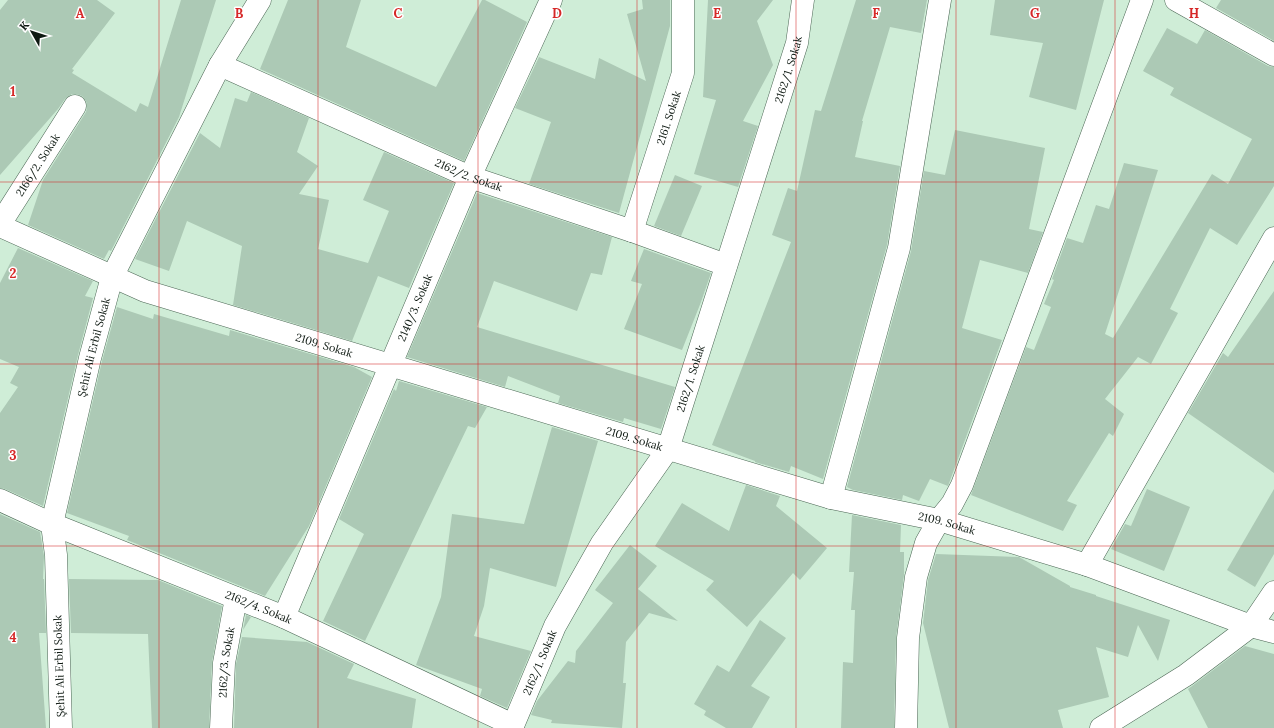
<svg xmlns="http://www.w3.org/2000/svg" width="1274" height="728" viewBox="0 0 1274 728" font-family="Lora,serif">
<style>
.building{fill:#acc9b5}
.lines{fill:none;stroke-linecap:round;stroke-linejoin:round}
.minor-casing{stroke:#4b6654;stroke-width:23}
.minor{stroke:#fff;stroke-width:22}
.grid{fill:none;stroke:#d62828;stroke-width:1;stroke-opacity:0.55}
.labels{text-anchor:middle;stroke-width:3;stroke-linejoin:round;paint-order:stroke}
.street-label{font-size:11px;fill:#0f1a13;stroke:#fff}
.grid-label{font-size:13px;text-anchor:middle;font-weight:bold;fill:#d62828;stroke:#fff;stroke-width:3;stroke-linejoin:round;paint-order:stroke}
</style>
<rect width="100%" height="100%" fill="#cfedd7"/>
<g class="building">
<path d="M 8,0 L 97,0 L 115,13 L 72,69 L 74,70 L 72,73 L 136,112 L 140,103 L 148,107 L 181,0 L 216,0 L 179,117 L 111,251 L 109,250 L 104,259 L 28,225 L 43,180 L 86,112 L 87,107 L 86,101 L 82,96 L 76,94 L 72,94 L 65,99 L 58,109 L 0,175 L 0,10 Z"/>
<path d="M 288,0 L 361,0 L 346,47 L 436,87 L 482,0 L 485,0 L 527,22 L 464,161 L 260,69 Z"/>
<path d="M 642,0 L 670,0 L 670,26 L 619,213 L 529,184 L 551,122 L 515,108 L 539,57 L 595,79 L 599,58 L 646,81 L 627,14 L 643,9 Z"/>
<path d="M 708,0 L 773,0 L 757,21 L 773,65 L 743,121 L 758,126 L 738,187 L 694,174 L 716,100 L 703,97 Z"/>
<path d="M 856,0 L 927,0 L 921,33 L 890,27 L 862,121 L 863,121 L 855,157 L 900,166 L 887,245 L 823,479 L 791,466 L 789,472 L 755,462 L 755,461 L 712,445 L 791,242 L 772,235 L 788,188 L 797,191 L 815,110 L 821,111 Z"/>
<path d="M 995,0 L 1104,0 L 1076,110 L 1029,97 L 1043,43 L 990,35 Z"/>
<path d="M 1221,0 L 1274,0 L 1274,41 L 1216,8 Z"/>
<path d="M 1167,28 L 1197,44 L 1205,30 L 1268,66 L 1274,67 L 1274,186 L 1237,245 L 1210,228 L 1170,309 L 1178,313 L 1151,364 L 1138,357 L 1105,399 L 1124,414 L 1113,436 L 1109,433 L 1067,501 L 1077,505 L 1063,531 L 971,495 L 1026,347 L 1034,350 L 1051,307 L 1044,304 L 1054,280 L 1052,279 L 1067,238 L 1083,243 L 1096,205 L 1109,209 L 1124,163 L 1158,170 L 1105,334 L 1113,338 L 1212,174 L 1228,184 L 1252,139 L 1170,95 L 1174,88 L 1143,71 Z"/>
<path d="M 251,92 L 309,118 L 297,152 L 318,166 L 299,194 L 329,200 L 318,249 L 368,263 L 389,211 L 363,200 L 384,152 L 454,183 L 409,288 L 378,276 L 352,341 L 233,305 L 242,246 L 187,221 L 169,271 L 135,259 L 200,133 L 220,148 L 235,98 L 247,102 Z"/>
<path d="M 955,130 L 1045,148 L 1029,229 L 1043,232 L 1028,273 L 980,260 L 962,328 L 1002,340 L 948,486 L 930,479 L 919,501 L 903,495 L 902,500 L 853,490 L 847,487 L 911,251 L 924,171 L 945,175 Z"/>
<path d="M 675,175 L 702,186 L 681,236 L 654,226 Z"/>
<path d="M 477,193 L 612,237 L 602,275 L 591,273 L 577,311 L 494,281 L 477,327 L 675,387 L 661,429 L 624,418 L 623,422 L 558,403 L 560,396 L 508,376 L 505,387 L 407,357 Z"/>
<path d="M 18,248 L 93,281 L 85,296 L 93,298 L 78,355 L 43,506 L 5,489 L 0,488 L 0,413 L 18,387 L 10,383 L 19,367 L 0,359 L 0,283 Z"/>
<path d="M 644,249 L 711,273 L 701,302 L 682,350 L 624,329 L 642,284 L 631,281 Z"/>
<path d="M 1274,291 L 1274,473 L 1188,413 L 1223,353 L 1228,357 Z"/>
<path d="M 117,307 L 153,319 L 154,314 L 229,336 L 230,330 L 354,367 L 372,377 L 309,526 L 265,596 L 127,540 L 129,536 L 67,513 L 102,361 Z"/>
<path d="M 399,381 L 487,407 L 475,428 L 468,426 L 365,641 L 323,621 L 364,534 L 339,519 L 394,389 L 396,391 Z"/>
<path d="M 552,427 L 598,441 L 556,587 L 490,568 L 484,606 L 474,636 L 531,651 L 507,708 L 480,696 L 482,689 L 416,665 L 441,597 L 452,514 L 524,524 Z"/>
<path d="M 746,485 L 780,496 L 776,506 L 827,548 L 800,580 L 793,573 L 747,627 L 706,590 L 714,581 L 655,546 L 682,503 L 729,531 Z"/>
<path d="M 1147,489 L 1190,507 L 1164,571 L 1111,549 L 1125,524 L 1131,526 Z"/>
<path d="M 1274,489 L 1274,554 L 1255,587 L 1227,570 Z"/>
<path d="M 0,514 L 40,532 L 44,556 L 43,579 L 44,579 L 46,633 L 39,633 L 46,728 L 0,728 Z"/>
<path d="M 852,515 L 901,525 L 900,552 L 904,552 L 904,575 L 896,638 L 894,728 L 841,728 L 843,662 L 853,663 L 855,610 L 851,610 L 854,572 L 849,572 Z"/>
<path d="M 630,545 L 657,566 L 638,589 L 678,621 L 649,613 L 626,642 L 623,683 L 626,683 L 622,728 L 551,723 L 552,720 L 531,715 L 537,701 L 568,661 L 575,663 L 576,651 L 613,603 L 595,590 Z"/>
<path d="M 936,554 L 1019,557 L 1070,586 L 1070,587 L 1096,595 L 1096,596 L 1170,620 L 1158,661 L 1138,625 L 1128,657 L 1096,647 L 1109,697 L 1058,710 L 1063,728 L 949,728 L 923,623 L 928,580 Z"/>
<path d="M 69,579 L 158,580 L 222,606 L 212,662 L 209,728 L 152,728 L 148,634 L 71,633 Z"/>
<path d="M 246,615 L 251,617 L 243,630 Z"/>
<path d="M 760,620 L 786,638 L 751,686 L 770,697 L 752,728 L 726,728 L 704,715 L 706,711 L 694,704 L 717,665 L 729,672 Z"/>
<path d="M 242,637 L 307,642 L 354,664 L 347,678 L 416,699 L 412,728 L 234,728 L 236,664 Z"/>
<path d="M 1245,646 L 1274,654 L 1274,728 L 1208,728 L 1188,689 Z"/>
</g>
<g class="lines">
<defs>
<g id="minor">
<path d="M 1176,0 L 1274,55"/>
<path id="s1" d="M 220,65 L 470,177 L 632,231 L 726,265"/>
<path id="s2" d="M 0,224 L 75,106"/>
<path id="s3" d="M 0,226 L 145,291 L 831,498 L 939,520 L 1087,565 L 1251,626 L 1274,632"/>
<path id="s4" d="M 632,231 L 683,73 L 683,0"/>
<path d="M 831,498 L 899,248 L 940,0"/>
<path id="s5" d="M 0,500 L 52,524 L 284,617 L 513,725"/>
<path d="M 1087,565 L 1274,238"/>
<path id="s6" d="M 284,617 L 470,177 L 551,0"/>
<path id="s7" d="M 61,728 L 56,555 L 52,524 L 90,358 L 112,277 L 220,65 L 260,0"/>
<path id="s8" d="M 221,728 L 224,663 L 236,598"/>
<path id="s9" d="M 512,728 L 555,626 L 602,543 L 668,449 L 797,43 L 803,0"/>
<path d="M 906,728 L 908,638 L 916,577 L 926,543 L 939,520 L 952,504 L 962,485 L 1142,0"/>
<path d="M 1101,728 L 1186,675 L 1251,626 L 1274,592"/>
</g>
</defs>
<use href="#minor" class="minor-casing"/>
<use href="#minor" class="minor"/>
</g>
<path class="grid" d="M 159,0 L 159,728M 318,0 L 318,728M 478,0 L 478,728M 637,0 L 637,728M 796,0 L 796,728M 956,0 L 956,728M 1115,0 L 1115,728M 0,182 L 1274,182M 0,364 L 1274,364M 0,546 L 1274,546"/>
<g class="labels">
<g class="street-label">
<text dy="4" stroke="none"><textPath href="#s9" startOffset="719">2162/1. Sokak</textPath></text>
<text dy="4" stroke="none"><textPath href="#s4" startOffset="119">2161. Sokak</textPath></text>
<text dy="4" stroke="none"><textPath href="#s2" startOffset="70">2166/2. Sokak</textPath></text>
<text dy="4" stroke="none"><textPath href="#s1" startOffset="272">2162/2. Sokak</textPath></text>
<text dy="4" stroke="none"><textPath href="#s6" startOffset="336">2140/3. Sokak</textPath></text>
<text dy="4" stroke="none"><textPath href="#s3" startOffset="346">2109. Sokak</textPath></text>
<text dy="4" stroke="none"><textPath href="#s7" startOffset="386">Şehit Ali Erbil Sokak</textPath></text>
<text dy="4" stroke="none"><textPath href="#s9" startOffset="395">2162/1. Sokak</textPath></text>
<text dy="4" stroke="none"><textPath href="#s3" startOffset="670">2109. Sokak</textPath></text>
<text dy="4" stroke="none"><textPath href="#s3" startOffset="994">2109. Sokak</textPath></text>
<text dy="4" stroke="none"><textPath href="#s5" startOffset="280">2162/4. Sokak</textPath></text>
<text dy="4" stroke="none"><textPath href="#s9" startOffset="71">2162/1. Sokak</textPath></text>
<text dy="4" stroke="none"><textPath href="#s8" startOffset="66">2162/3. Sokak</textPath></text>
<text transform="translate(59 666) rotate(-92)" y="4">Şehit Ali Erbil Sokak</text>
</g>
</g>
<g class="grid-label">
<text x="80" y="18">A</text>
<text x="239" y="18">B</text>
<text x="398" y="18">C</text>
<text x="557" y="18">D</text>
<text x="717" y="18">E</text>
<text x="876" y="18">F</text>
<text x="1035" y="18">G</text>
<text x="1194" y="18">H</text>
<text x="13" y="96">1</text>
<text x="13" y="278">2</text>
<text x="13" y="460">3</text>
<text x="13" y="642">4</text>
</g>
<g transform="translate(32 32) rotate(309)" stroke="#ffffff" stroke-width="3" paint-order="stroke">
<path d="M0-3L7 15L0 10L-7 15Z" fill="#0f1a13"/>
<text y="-6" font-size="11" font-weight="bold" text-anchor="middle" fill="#0f1a13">K</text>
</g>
</svg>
